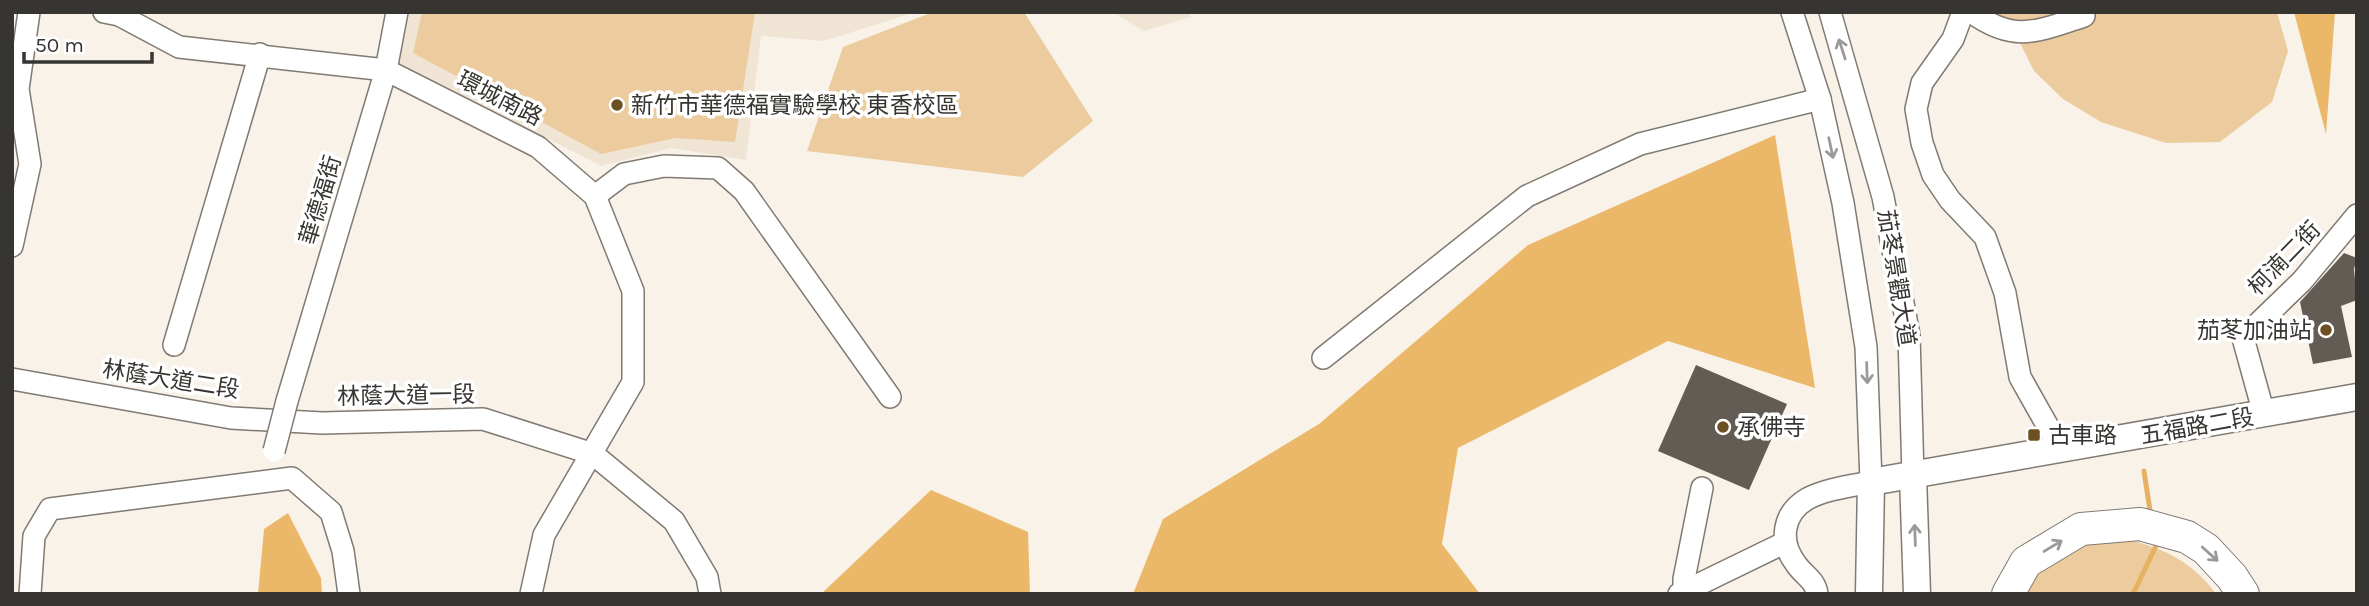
<svg xmlns="http://www.w3.org/2000/svg" width="2369" height="606" viewBox="0 0 2369 606" font-family="Karla,'Noto Sans TC',sans-serif">
<style>
.built{fill:#f0e5d5}
.green{fill:#eccc9e}
.forest{fill:#ebb869}
.lines{fill:none;stroke-linecap:round;stroke-linejoin:round}
.stream{stroke:#e5b263;stroke-width:5}
.building{fill:#625c54}
.minor-casing{stroke:#807a72;stroke-width:24}
.major-casing{stroke:#807a72;stroke-width:29}
.highway-casing{stroke:#807a72;stroke-width:34}
.minor{stroke:#fff;stroke-width:21}
.major{stroke:#fff;stroke-width:26}
.highway{stroke:#fff;stroke-width:32}
.minor-bridge-casing{stroke:#807a72;stroke-width:24;stroke-linecap:butt}
.minor-bridge{stroke:#fff;stroke-width:21}
.oneway{stroke:#9b9a98}
.poi-dot{fill:#6c5023;stroke:#fff;stroke-width:2.5}
.labels{text-anchor:middle;stroke-width:7;stroke-linejoin:round;paint-order:stroke}
.street-label{font-size:23px;fill:#373531;stroke:#fff}
.poi-label{font-size:23px;fill:#373531;stroke:#fff;text-anchor:start}
</style>
<rect width="100%" height="100%" fill="#f9f2e9"/>
<g class="built">
<path d="M 410,12 L 916,12 L 824,41 L 761,36 L 746,160 L 671,148 L 601,166 L 398,62 Z"/>
<path d="M 1112,12 L 1189,12 L 1191,17 L 1144,31 Z"/>
</g>
<g class="green">
<path d="M 422,12 L 755,12 L 735,142 L 676,138 L 601,154 L 413,53 Z"/>
<path d="M 933,12 L 1024,12 L 1093,121 L 1023,177 L 807,151 L 843,47 Z"/>
<path d="M 1986,12 L 2277,12 L 2288,51 L 2272,102 L 2220,142 L 2166,143 L 2101,122 L 2063,99 L 2034,71 L 2015,33 Z"/>
<path d="M 2106,536 C 2150,542 2189,556 2216,594 L 2019,594 C 2045,553 2062,550 2106,536 Z"/>
</g>
<g class="forest">
<path d="M 2294,12 L 2335,12 L 2326,134 Z"/>
<path d="M 1775,135 L 1815,388 L 1668,341 L 1458,448 L 1442,544 L 1480,594 L 1133,594 L 1163,519 L 1319,424 L 1528,245 Z"/>
<path d="M 931,490 L 1028,532 L 1030,594 L 821,594 Z"/>
<path d="M 288,513 L 321,578 L 322,594 L 258,594 L 264,529 Z"/>
</g>
<g class="lines">
<g class="stream">
<path d="M 2144,471 L 2151,517"/>
<path d="M 2133,594 L 2156,546 L 2155,540"/>
</g>
</g>
<g class="building">
<path d="M 2344,253 L 2357,258 L 2354,269 L 2357,300 L 2341,306 L 2352,357 L 2313,364 L 2300,302 Z"/>
<path d="M 1696,365 L 1787,404 L 1749,490 L 1658,451 Z"/>
</g>
<g class="lines">
<defs>
<g id="minor">
<path d="M 104,12 L 119,15 L 179,47 L 386,70 L 538,147 L 595,196 L 633,291 L 633,382 L 544,535 L 531,594"/>
<path d="M 1792,12 L 1820,99 L 1843,203 L 1866,347 L 1871,482 C 1851,486 1825,489 1807,499 C 1782,514 1779,542 1796,564 C 1804,576 1815,579 1817,594"/>
<path d="M 1830,12 L 1883,197 L 1909,335 L 1913,476"/>
<path d="M 1963,12 L 1953,39 L 1922,83 L 1916,109 L 1922,143 L 1933,175 L 1950,200 L 1985,237 L 2005,293 L 2020,377 L 2061,450"/>
<path d="M 1971,12 C 2014,43 2036,32 2084,16"/>
<path d="M 595,196 L 624,174 L 664,166 L 718,168 L 744,191 L 890,397"/>
<path d="M 12,246 L 30,164 L 18,89 L 29,12"/>
<path d="M 174,345 L 260,54"/>
<path d="M 1323,358 L 1527,196 L 1640,144 L 1820,99"/>
<path d="M 12,379 L 231,418 L 322,423 L 483,419 L 593,454 L 674,521 L 707,577 L 710,594"/>
<path d="M 287,401 L 386,70 L 397,12"/>
<path d="M 2264,414 L 2243,338 L 2302,281 L 2357,215"/>
<path d="M 30,594 L 34,536 L 50,509 L 292,478 L 331,512 L 343,551 L 349,594"/>
<path d="M 1679,594 L 1784,543"/>
<path d="M 1684,594 L 1684,579 L 1702,488"/>
</g>
<g id="major">
<path d="M 1913,476 L 1917,594"/>
<path d="M 1869,594 L 1871,482 L 2357,397"/>
</g>
<path id="highway" d="M 2008,594 L 2026,562 L 2081,529 L 2140,524 L 2187,537 L 2206,549 L 2232,577 L 2243,594"/>
</defs>
<use href="#minor" class="minor-casing"/>
<use href="#major" class="major-casing"/>
<use href="#highway" class="highway-casing"/>
<use href="#minor" class="minor"/>
<use href="#major" class="major"/>
<use href="#highway" class="highway"/>
<defs>
<path id="minor-bridge" d="M 274,451 L 287,401"/>
</defs>
<use href="#minor-bridge" class="minor-bridge-casing"/>
<use href="#minor-bridge" class="minor-bridge"/>
</g>
<defs><path id="oneway-shaft" d="M-6 0H5M1.5-3L5.5 0L1.5 3" fill="none" stroke-width="1.6" stroke-linecap="round" stroke-linejoin="round" transform="scale(1.75)"/></defs>
<g class="oneway">
<use href="#oneway-shaft" transform="translate(1842 49) rotate(-108)"/>
<use href="#oneway-shaft" transform="translate(1831 148) rotate(78)"/>
<use href="#oneway-shaft" transform="translate(1867 373) rotate(88)"/>
<use href="#oneway-shaft" transform="translate(1915 535) rotate(-92)"/>
<use href="#oneway-shaft" transform="translate(2053 546) rotate(-31)"/>
<use href="#oneway-shaft" transform="translate(2210 554) rotate(42)"/>
</g>
<g class="poi-dot">
<circle cx="617" cy="105" r="7"/>
<circle cx="2326" cy="330" r="7"/>
<circle cx="1723" cy="427" r="7"/>
<rect x="2027" y="428" width="14" height="14" rx="3.5"/>
</g>
<g class="labels">
<g class="street-label">
<text transform="translate(500 98) rotate(27)" y="8">環城南路</text>
<text transform="translate(320 200) rotate(-73)" y="8">華德福街</text>
<text transform="translate(2284 258) rotate(-46)" y="8">柯湳二街</text>
<text transform="translate(1897 278) rotate(81)" y="8">茄苳景觀大道</text>
<text transform="translate(171 379) rotate(9)" y="8">林蔭大道二段</text>
<text transform="translate(406 395) rotate(-1)" y="8">林蔭大道一段</text>
<text transform="translate(2197 426) rotate(-10)" y="8">五福路二段</text>
</g>
<g class="poi-label">
<text x="631" y="113">新竹市華德福實驗學校 東香校區</text>
<text x="2312" y="338" text-anchor="end">茄苳加油站</text>
<text x="1737" y="435">承佛寺</text>
<text x="2048" y="443">古車路</text>
</g>
</g>
<rect width="2369" height="606" fill="none" stroke="#373531" stroke-width="28"/>
<path d="M24 52v10h128v-10" fill="none" stroke="#373531" stroke-width="3.5"/>
<text x="35" y="52" font-size="21" fill="#373531" stroke="#ffffff" stroke-width="5" paint-order="stroke">50 m</text>
</svg>
